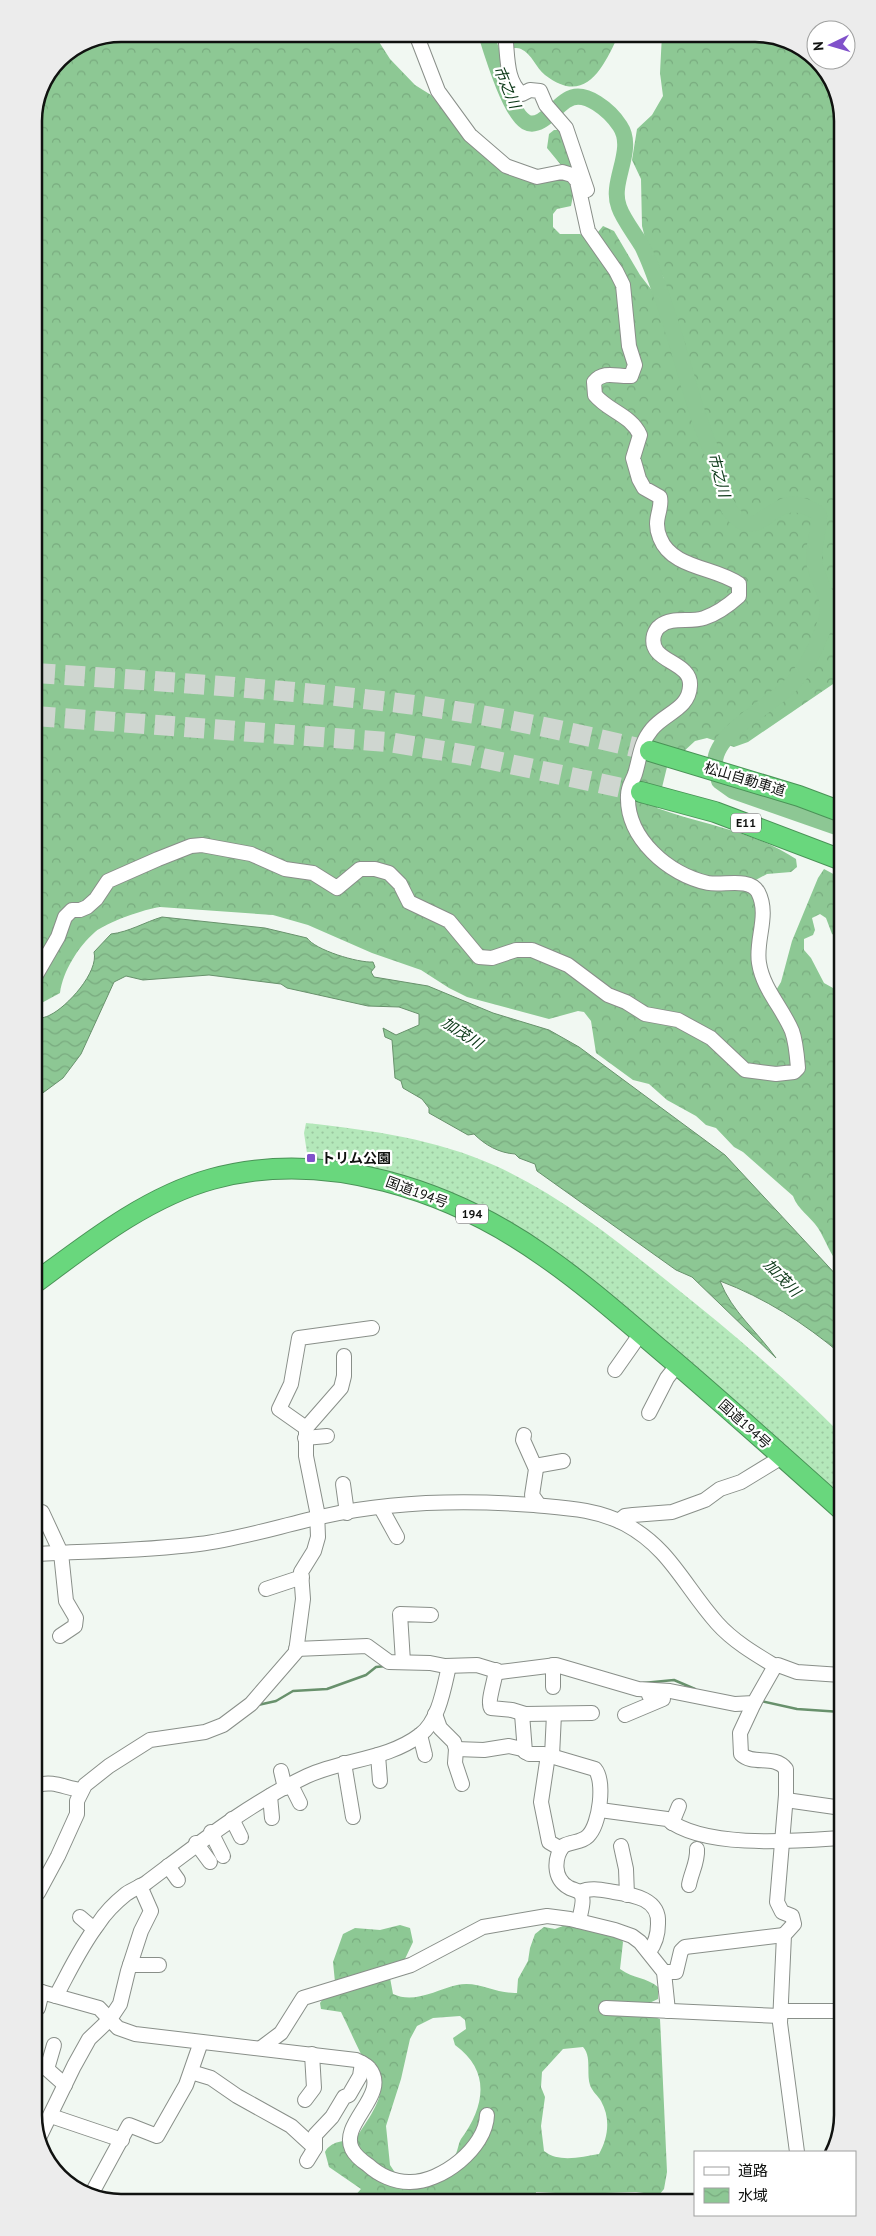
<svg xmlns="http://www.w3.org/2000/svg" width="876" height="2236" viewBox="0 0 876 2236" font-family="'PT Sans','Noto Sans JP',sans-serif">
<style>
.grass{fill:url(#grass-dots)}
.forest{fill:url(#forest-crowns);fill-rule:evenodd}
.water{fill:url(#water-waves);stroke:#68916c}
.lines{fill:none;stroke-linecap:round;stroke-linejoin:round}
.stream{stroke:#68916c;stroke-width:2.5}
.river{stroke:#8dc794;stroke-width:16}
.highway-tunnel{stroke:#cfd6d0;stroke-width:20;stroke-dasharray:20 10;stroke-linecap:butt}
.minor-casing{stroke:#898f89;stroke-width:16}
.highway-casing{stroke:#4a9257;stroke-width:22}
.minor{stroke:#fff;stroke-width:14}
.highway{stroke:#69d77d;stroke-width:20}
.poi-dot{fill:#8051ca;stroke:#fff;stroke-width:2}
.labels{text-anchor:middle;stroke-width:4.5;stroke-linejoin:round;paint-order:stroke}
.shield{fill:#fff;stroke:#585958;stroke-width:1}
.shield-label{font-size:12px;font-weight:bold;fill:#101210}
.street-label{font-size:14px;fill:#101210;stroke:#fff}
.poi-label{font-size:14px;font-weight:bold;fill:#101210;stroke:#fff;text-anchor:start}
.water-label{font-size:15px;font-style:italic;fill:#083514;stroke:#fff}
.rim{fill:none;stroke:#101210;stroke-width:2.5}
</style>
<defs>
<pattern id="grass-dots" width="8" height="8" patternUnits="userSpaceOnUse" patternTransform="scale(1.25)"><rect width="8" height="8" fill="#b4e8ba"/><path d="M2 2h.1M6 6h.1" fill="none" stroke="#9ac69f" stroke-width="1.8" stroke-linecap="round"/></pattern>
<pattern id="forest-crowns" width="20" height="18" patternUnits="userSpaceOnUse" patternTransform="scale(1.25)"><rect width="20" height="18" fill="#8dc894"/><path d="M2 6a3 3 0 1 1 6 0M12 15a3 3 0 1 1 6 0" fill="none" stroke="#79ab7f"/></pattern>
<pattern id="water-waves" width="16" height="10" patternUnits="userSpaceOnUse" patternTransform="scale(1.25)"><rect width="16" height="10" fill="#8dc794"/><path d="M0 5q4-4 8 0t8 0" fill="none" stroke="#79aa7f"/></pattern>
</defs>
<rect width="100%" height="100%" fill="#f1f8f2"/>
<path class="grass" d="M 306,1123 C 371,1130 436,1139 496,1166 C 561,1196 616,1240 671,1284 C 730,1331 788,1380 841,1434 L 841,1489 L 823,1484 L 620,1307 L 417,1182 L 368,1167 L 317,1159 L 307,1153 L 304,1133 Z"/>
<g class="forest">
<path d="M 122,34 L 167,34 L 167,38 L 172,40 L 186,34 L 374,34 L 390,59 L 415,85 L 431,95 L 465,137 L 536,179 L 561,165 L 547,148 L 549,134 L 554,130 L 559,130 C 573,154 577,179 571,206 L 557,209 L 553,214 L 553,227 L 560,234 L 580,234 L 584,236 L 598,232 L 603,226 L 614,231 L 640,275 L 654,293 L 663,289 L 664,279 L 646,242 L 642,226 L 641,179 L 632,160 L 637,129 L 652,115 L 663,96 L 660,73 L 662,34 L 760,34 L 808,52 L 838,94 L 839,680 L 748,742 L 734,747 L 707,738 L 695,741 L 667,767 L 657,808 C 703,825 754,831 796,859 L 797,867 L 791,872 L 767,874 L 752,882 L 758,901 L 756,949 L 775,992 L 781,982 L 792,941 L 818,878 L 824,869 L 839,877 L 840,934 L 836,936 L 832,934 L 826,918 L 820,914 L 812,918 L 815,930 L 813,935 L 804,939 L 804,950 L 811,958 L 824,983 L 833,988 L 840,988 L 840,1266 C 830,1254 826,1241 818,1228 C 810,1216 798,1210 793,1196 L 743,1152 L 734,1147 L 716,1128 L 706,1125 L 696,1116 L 667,1100 L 649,1084 L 633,1080 L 596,1053 L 591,1021 L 584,1012 L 578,1011 L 549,1019 L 467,997 L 449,988 L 421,970 L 372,953 L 308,925 L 273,915 L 160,907 C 145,909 107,922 95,932 C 78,947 63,971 60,993 L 36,1006 L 34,116 L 60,59 L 88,40 Z"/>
<path d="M 493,34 L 619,34 C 604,66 586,107 545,75 C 536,68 532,54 521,49 C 517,47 508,49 503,48 Z"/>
<path d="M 568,1924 L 584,1930 L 620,1937 L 623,1942 L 620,1969 C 634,1979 646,1977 658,1987 L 658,1999 L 645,2005 L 646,2014 L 660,2019 L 661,2039 L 667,2172 L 664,2189 L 659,2195 L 636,2192 L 575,2194 L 536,2192 L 535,2199 L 334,2201 L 353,2198 L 361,2189 L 329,2167 L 325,2152 C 331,2141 343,2141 355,2140 C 366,2121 391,2093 377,2070 C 374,2063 365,2061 361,2054 C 354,2040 348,2026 341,2012 L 321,2009 L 320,2003 L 335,1982 L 333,1962 L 343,1934 L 355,1928 L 380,1930 L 400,1925 L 410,1928 L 413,1942 L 404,1961 L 388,1967 L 393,1994 C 414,2004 436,1990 457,1985 C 478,1980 496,1994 517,1993 L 518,1979 L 528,1961 L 530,1948 L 535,1934 L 544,1927 L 555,1929 ZM 460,2016 L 465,2020 L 466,2029 L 453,2038 L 455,2045 C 491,2071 485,2106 461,2139 C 458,2144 458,2152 454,2157 C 438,2171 417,2177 396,2174 L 390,2165 L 386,2126 L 401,2079 L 410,2039 L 417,2026 L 433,2018 ZM 583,2047 C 592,2057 586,2072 590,2085 C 592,2091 598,2096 601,2101 C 611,2119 608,2138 599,2154 C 581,2157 559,2163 544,2151 L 541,2126 L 545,2097 L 541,2087 L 542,2072 L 563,2049 Z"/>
</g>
<path class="water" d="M 162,917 L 265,928 L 307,938 C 315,950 358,963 373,962 L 375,967 L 371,972 L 374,977 L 428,986 L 493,1013 L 549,1030 L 579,1047 L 725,1155 L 840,1279 L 841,1354 C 804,1323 765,1298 720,1281 C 732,1312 757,1331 776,1358 L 692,1277 L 676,1270 L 537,1171 L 535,1164 L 519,1158 L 515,1154 C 499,1153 485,1145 474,1134 L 468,1135 L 429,1113 L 429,1108 L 422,1099 L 403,1088 L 401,1081 L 395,1078 L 392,1040 L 385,1037 L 383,1028 L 396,1035 L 419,1025 L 419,1014 L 399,1007 L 368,1006 L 287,988 L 281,984 L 209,975 L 143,980 L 126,976 L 114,982 L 81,1054 L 63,1078 L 36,1098 L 36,1021 C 41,1017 45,1018 50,1015 C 67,1007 99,972 94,952 L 111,934 C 129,932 145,922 162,917 Z"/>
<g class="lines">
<g class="stream">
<path d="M 643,1683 L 674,1680 L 695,1689"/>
<path d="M 761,1701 L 797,1709 L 841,1712"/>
<path d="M 258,1705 L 276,1701 L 293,1691 L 327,1689 L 366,1675 L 376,1667 L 386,1666"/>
</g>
<path class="river" d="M 486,34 C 492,53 510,113 526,122 C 540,130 556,106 567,100 C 585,88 611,112 620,126 C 636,150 609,182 619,207 C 623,219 635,234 642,246 C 652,266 659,288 666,309 C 683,358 693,410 714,457 C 723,476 719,505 738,519 C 766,540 774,483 819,514 C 820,532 811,548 815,566 C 820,586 833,600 826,621 C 818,644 806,671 789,687 C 769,706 716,733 715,762 C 715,768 718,775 719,781 L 733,791 L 839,828"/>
<g class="highway-tunnel">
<path d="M 35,673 C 153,681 272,688 390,702 C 478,712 564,730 650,751"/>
<path d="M 35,716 L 388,742 L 468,755 L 641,792"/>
</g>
<defs>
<g id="minor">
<path d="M 505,34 C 508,53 505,81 522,94 L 530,90 L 540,91 L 546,105 L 566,128 L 587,190"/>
<path d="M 36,975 L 58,937 L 65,917 L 72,910 L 80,910 L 87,907 L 96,899 L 108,881 L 158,859 L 191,846 L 202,845 L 251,854 L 285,869 L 313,873 L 337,888 L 360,869 L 375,869 L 389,873 L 400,884 L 409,902 L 449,921 L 479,957 L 492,958 L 516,950 L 532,950 L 568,965 L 608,995 L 626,1002 L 645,1014 L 678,1020 L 711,1038 L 745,1070 L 776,1074 L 794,1072 L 798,1068 C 797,1056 796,1042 792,1031 C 782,1007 763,989 759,963 C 755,940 770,915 758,892 C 749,877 723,886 708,883 C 669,875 626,838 628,795 C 628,787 632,782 635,774 C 640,758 640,743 652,729 C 665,713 689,709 690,686 C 692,660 647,663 654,635 C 655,632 657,628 660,626 C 672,616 690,623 704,618 C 716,614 729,605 739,596 L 739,584 C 716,567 672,569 660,538 C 652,519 663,510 660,497 L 644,488 L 639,479 L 633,458 L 640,435 C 631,415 608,411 595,395 L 594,382 C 604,370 617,377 631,376 L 635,365 L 629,346 L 623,285 L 616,271 L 588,231 L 577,181 L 572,175 L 562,172 L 537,177 L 506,166 L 470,135 L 438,91 L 416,34"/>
<path d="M 615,1370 L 641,1333"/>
<path d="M 649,1413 L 667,1378 L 678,1364"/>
<path d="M 306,1428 L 341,1388 L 344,1376 L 344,1356"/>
<path d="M 524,1435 L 523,1440 L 536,1469 L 532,1495 L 539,1505"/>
<path d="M 305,1438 L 327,1436"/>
<path d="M 535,1466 L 563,1461"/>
<path d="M 343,1484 L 347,1513"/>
<path d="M 381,1508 L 397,1537"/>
<path d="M 42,1512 L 61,1553 L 66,1601 L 76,1618 L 75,1626 L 60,1636"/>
<path d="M 619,1521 L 625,1516 L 633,1515 L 672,1512 L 705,1500 L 720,1489 L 741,1482 L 782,1457"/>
<path d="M 37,1554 C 91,1551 145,1551 199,1544 C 241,1539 283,1525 325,1516 C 393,1501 466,1500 534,1505 C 566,1508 596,1509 625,1524 C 670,1548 684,1586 717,1623 C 733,1641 755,1654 775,1666"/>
<path d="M 266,1589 L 302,1577"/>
<path d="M 296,1649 L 367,1646 L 389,1662 L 430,1663 L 445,1666 L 477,1665 L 500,1672 L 556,1665 L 638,1689 L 670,1691 L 735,1704 L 754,1703 L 775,1666 L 778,1665 L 797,1672 L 841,1675"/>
<path d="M 403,1662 L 400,1614 L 431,1615"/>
<path d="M 496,1670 C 495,1680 487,1702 491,1708 L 512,1710 L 525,1714 L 592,1713"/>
<path d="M 553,1687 L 553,1665"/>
<path d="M 754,1703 L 740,1733 L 741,1754 C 753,1766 774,1754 786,1769 L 786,1795 L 777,1902 L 782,1912 L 792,1916 L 794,1924 L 784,1935 L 780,2023 L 797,2152"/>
<path d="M 435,1714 L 440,1728 L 454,1742 L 456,1749 L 455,1763 L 462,1784"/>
<path d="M 522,1714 L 525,1752"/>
<path d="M 625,1715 L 663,1699 L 649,1695"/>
<path d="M 420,1735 L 425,1755"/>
<path d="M 456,1749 L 484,1750 L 509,1746 L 522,1749 L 529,1754 L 544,1754 L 595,1769 C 605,1781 600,1824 588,1836 C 581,1843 572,1841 563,1846 C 554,1858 553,1878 568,1887 C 572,1890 579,1890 581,1894 C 585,1900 580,1914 579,1921"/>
<path d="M 378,1755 L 380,1781"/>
<path d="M 548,1755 L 541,1802 L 549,1842 L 561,1849"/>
<path d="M 552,1756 L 554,1714"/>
<path d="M 344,1763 L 353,1817"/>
<path d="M 281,1771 L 285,1788"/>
<path d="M 38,1785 C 53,1780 65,1788 81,1790"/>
<path d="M 291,1785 L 300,1803"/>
<path d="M 270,1796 L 272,1818"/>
<path d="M 786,1800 L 842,1808"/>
<path d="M 600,1810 L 667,1819 C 704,1849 795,1841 840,1838"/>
<path d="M 232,1819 L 241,1837"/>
<path d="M 672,1823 L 679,1806"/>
<path d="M 211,1832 L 223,1856"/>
<path d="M 196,1843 L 210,1862"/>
<path d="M 621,1846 L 626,1869 L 627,1895"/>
<path d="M 168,1866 L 178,1880"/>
<path d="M 689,1885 C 691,1873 698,1862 697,1849"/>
<path d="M 580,1892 C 591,1887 602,1890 614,1892 C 634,1895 660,1899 658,1924 C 658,1935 655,1944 649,1952"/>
<path d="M 38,1893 L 58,1856 L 77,1814 L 77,1801 L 85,1785 L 109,1766 L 150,1740 L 205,1732 L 223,1725 L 251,1704 L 296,1652 L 303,1599 L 301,1572 L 314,1551 L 318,1537 L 317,1511 L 306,1456 L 306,1428 L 279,1409 L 291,1384 L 299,1338 L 372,1328"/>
<path d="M 80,1917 L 94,1929"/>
<path d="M 130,1965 L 159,1965"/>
<path d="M 664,1972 L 676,1972 L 681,1951 L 685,1947 L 784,1935"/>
<path d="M 38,1991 L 99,2008 L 118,2028 L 135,2034 L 356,2060 C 360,2062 367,2065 369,2068 C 391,2094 339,2123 352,2149 C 355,2155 362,2161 368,2165 C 379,2175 394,2182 409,2182 C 441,2183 486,2148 487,2115"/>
<path d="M 56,1996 C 69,1972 81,1946 98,1924 C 105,1913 116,1902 126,1894 C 133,1889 140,1887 146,1883 C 198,1844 248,1804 307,1776 C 344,1759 387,1760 420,1735 C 439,1721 444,1687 449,1666"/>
<path d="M 38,2008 L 42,1992"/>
<path d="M 606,2008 L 780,2016"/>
<path d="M 781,2011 L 842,2011"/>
<path d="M 54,2045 L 47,2069 L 65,2085"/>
<path d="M 261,2048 L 281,2033 L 303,1998 L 411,1965 L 483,1927 L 547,1916 L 570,1919 L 615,1930 L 632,1936 L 640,1942 L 664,1972 L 668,2011"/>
<path d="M 191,2072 L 211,2078 L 237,2096 L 291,2126 L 315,2148"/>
<path d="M 305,2100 L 314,2088 L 312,2054"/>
<path d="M 51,2116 L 122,2140"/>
<path d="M 38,2140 L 74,2066 L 89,2039 L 110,2019 L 120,2004 L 128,1971 L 141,1931 L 151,1911 L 140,1886"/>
<path d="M 307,2161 L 315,2148 L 315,2135 L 332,2117 L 344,2097 L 349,2095 L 360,2076 L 362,2063"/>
<path d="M 92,2193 L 129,2125 L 157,2136 L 186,2085 L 201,2042"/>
</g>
<g id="highway">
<path d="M 650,751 L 799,796 L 839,811"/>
<path d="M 641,792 L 715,812 L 839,859"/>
<path d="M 36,1282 C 90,1242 147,1197 212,1179 C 325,1148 451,1190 544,1256 C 586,1285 624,1319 663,1352 C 723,1403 782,1456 841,1509"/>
</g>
</defs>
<use href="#minor" class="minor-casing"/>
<use href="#highway" class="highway-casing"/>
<use href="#minor" class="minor"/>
<use href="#highway" class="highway"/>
</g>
<rect class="poi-dot" x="306" y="1153" width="10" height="10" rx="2.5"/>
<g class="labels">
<g class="shield">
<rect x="731" y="813.5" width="30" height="19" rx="4"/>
<rect x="456" y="1204.5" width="32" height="19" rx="4"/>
</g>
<g class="shield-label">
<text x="746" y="827">E11</text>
<text x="472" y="1218">194</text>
</g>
<g class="street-label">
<text transform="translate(745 779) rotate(17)" y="5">松山自動車道</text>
<text transform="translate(417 1192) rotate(20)" y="5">国道194号</text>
<text transform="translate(745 1424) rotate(42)" y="5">国道194号</text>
</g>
<g class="poi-label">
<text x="321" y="1163">トリム公園</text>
</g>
<g class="water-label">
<text transform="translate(507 87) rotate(67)" y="5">市之川</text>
<text transform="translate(719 475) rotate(75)" y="5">市之川</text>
<text transform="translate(462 1033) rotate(33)" y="5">加茂川</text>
<text transform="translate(782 1278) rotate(46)" y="5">加茂川</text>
</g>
</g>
<path d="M0 0H876V2236H0ZM121 42H755A79 79 0 0 1 834 121V2115A79 79 0 0 1 755 2194H121A79 79 0 0 1 42 2115V121A79 79 0 0 1 121 42Z" fill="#ececec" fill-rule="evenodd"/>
<path class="rim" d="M121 42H755A79 79 0 0 1 834 121V2115A79 79 0 0 1 755 2194H121A79 79 0 0 1 42 2115V121A79 79 0 0 1 121 42Z"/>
<rect x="694" y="2151" width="162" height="65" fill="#ffffff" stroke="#9fa09f"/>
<rect x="704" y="2167" width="25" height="8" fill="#ffffff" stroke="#9fa09f"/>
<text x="738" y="2176" font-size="15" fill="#101210">道路</text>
<rect x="704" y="2188" width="25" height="15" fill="url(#water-waves)" stroke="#9fa09f"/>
<text x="738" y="2201" font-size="15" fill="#101210">水域</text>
<g transform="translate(831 45) rotate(265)"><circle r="24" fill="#ffffff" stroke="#9fa09f"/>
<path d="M0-4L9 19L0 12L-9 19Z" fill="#8051ca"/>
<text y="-8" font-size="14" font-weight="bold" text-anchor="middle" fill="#101210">N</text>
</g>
</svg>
